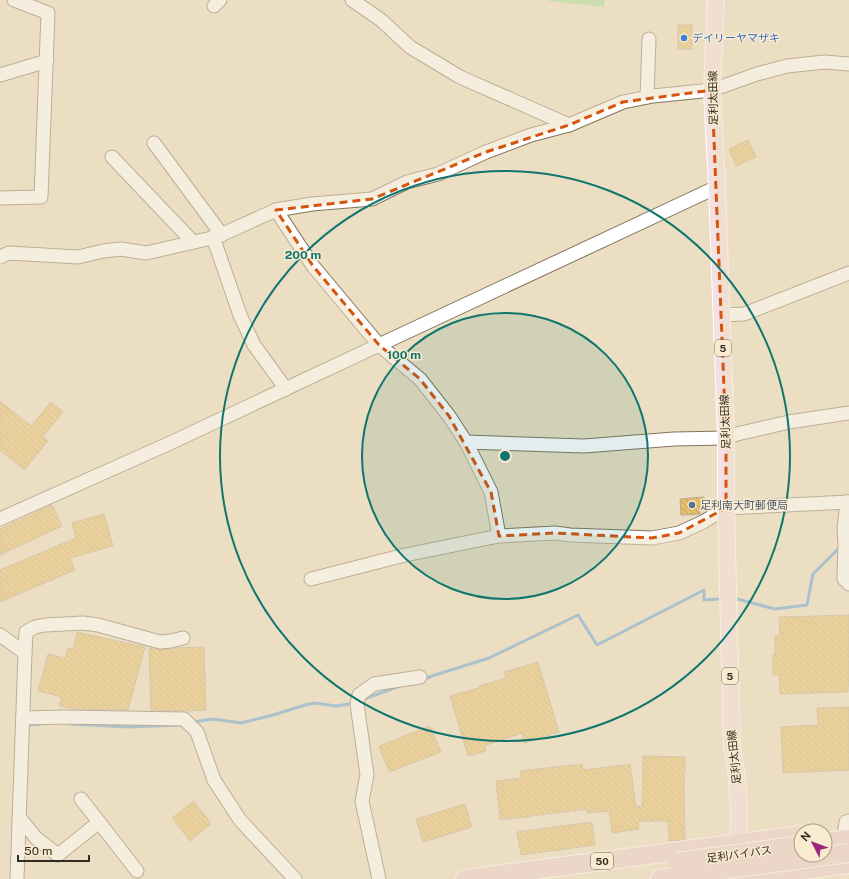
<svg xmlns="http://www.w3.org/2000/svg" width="849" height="879" viewBox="0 0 849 879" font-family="'Public Sans','Noto Sans JP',sans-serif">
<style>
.garden{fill:#a5dd99}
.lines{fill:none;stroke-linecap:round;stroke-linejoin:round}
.stream{stroke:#5c9fd9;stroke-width:3}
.building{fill:url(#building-back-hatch);stroke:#b9ac92}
.minor-casing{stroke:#82755c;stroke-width:15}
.major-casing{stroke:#fff;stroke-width:18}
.highway-casing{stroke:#fff;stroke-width:20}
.minor{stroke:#fff;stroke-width:13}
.major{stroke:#f3e0e2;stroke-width:16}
.highway{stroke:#ebccce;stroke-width:18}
.highway-bridge-casing{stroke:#fff;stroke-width:20;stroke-linecap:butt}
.highway-bridge{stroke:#ebccce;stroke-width:18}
.marked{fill:none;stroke:#d6540e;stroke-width:3;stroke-dasharray:8 5;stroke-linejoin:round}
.ring{fill:none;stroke:#0f766e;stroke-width:2}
.shop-dot{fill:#3f7fe0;stroke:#f9ebcf;stroke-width:1.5}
.service-dot{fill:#5c6f8a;stroke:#f9ebcf;stroke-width:1.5}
.labels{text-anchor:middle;stroke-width:3;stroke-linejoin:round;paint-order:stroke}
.shield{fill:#f9ebcf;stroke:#6d6555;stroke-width:1}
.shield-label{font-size:10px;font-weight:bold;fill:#312b21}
.shop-label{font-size:11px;fill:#366cbe;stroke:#f9ebcf;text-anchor:start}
.street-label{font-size:11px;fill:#312b21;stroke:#f9ebcf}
.service-label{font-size:11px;fill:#4e5e75;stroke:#f9ebcf;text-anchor:start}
.centre{fill:#0f766e;stroke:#f9ebcf;stroke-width:2}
.ring-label{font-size:12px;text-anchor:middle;font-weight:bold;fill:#0f766e;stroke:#f9ebcf;stroke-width:3;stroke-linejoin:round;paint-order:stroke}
</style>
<defs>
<pattern id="building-back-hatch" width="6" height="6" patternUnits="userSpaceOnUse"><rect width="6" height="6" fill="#e6be6c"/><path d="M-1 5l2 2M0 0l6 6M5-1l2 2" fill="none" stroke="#c6a35d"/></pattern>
</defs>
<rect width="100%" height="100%" fill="#ecdec3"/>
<path class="garden" d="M 547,0 L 605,0 L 604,7 L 549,1 Z"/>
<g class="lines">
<g class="stream">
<path d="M 737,599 L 775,609 L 807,605 L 813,574 L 840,547"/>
<path d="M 424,679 L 432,676 L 489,658 L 578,615 L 597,645 L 704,590 L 704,600 L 718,599"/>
<path d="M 364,699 L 400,686"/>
<path d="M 193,722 L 213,719 L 241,723 L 273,715 L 305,705 L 314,703 L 336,706 L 349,704"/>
<path d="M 71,724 L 129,727 L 183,725"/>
<path d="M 31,725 L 41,724"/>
</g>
</g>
<g class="building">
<rect x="678" y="25" width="14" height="24"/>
<path d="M 748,140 L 756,157 L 736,166 L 729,149 Z"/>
<path d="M 0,401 L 31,426 L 51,402 L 63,412 L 43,436 L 48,441 L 24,470 L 0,450 Z"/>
<path d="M 704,497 L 705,510 L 700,511 L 700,514 L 681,515 L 680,499 Z"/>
<path d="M 52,505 L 62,526 L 0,555 L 0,529 Z"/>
<path d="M 104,514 L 113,546 L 70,558 L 75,570 L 0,602 L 0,570 L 76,538 L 72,523 Z"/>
<path d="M 849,615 L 849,686 L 848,686 L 848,692 L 780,694 L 779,675 L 773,675 L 773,655 L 775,655 L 775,636 L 780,636 L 779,617 Z"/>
<path d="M 77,632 L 145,647 L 128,710 L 75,709 L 59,706 L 62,697 L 38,691 L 48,654 L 65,658 L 68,648 L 73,649 Z"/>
<path d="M 204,647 L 206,710 L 185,711 L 151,710 L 149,648 L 161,650 L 176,648 Z"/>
<path d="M 538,662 L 559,732 L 525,743 L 522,733 L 484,746 L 486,751 L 468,756 L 450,696 L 479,688 L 479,686 L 506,678 L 504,672 Z"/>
<path d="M 849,707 L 849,770 L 783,773 L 781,727 L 818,725 L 817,708 Z"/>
<path d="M 430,726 L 441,752 L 389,772 L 379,746 Z"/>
<path d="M 643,756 L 685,757 L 685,773 L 684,773 L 685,840 L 669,841 L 668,821 L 638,821 L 639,829 L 612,833 L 609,811 L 588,813 L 587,809 L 500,820 L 496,781 L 521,778 L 520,771 L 582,764 L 583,770 L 630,764 L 636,807 L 642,806 Z"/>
<path d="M 194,801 L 211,824 L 190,841 L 172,818 Z"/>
<path d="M 465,804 L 472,827 L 423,842 L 416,819 Z"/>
<path d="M 592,822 L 595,845 L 521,855 L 517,832 Z"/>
</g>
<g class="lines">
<defs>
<g id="minor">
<path d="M 352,0 L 381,20 L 410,47 L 460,77 L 569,125"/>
<path d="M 214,6 L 220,0"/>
<path d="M 0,75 L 47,61"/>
<path d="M 647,97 L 649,39"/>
<path d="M 154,143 L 222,235"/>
<path d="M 112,157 L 193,242"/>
<path d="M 0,198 L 41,197 L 48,13 L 14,0"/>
<path d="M 276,210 L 313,266 L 379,345 L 420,379 L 449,416 L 466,442 L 491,492 L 499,536"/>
<path d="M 213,237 L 240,315 L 254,345 L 286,389"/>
<path d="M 0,257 L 9,253 L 78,257 L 103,251 L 121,249 L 146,253 L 216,237 L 225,233 L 276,210 L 312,204 L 372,199 L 407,182 L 438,174 L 486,152 L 531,135 L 569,125 L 623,102 L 653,96 L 712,90 L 757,74 L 787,66 L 825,62 L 849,64"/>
<path d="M 721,315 L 744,314 L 849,273"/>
<path d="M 466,442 L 584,446 L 674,439 L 726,438 L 737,434 L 789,422 L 849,413"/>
<path d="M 847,502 L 844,528 L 845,544 L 844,579 L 849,584"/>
<path d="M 0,519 L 168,444 L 379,345 L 717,187"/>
<path d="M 311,579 L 405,555 L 499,536 L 555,533 L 570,535 L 652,538 L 679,533 L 703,522 L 726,508 L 849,502"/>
<path d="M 0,635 L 25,653 L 17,879"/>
<path d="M 25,653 L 26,632 L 35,627 L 45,625 L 83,623 L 98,625 L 160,642 L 171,641 L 183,638"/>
<path d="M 23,718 L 64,717 L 184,719 L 197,732 L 214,780 L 240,820 L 295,879"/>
<path d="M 81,799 L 99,822"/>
<path d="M 19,817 L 36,838 L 58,855 L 99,822 L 137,871"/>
<path d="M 845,829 L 846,822 L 849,821"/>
<path d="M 379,879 L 362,801 L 367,775 L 357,704 L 359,695 L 374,684 L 420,677"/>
</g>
<path id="major" d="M 716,0 L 712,90 L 717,187 L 726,438 L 726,508 L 732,746 L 737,777 L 739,812 L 738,843"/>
<g id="highway">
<path d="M 825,842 L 849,839"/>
<path d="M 465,879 L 801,835"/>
<path d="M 660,879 L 679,876"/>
<path d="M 737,879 L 849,864"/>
</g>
</defs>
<use href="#minor" class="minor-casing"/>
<use href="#major" class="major-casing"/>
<use href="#highway" class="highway-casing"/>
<use href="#minor" class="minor"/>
<use href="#major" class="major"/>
<use href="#highway" class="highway"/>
<defs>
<g id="highway-bridge">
<path d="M 677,862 L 801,845"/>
<path d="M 679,876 L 849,853"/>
</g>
</defs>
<use href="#highway-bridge" class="highway-bridge-casing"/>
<use href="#highway-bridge" class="highway-bridge"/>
</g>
<path d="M0 0H849V879H0ZM 712,90 L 726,438 L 726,508 L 679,533 L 652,538 L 555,533 L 499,536 L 491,492 L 449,416 L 420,379 L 379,345 L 313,266 L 276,210 L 372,199 L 486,152 L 569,125 L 623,102 Z" fill="#ecdec3" fill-opacity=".55" fill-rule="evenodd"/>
<path class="marked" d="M 712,90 L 726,438 L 726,508 L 679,533 L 652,538 L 555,533 L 499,536 L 491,492 L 449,416 L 420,379 L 379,345 L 313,266 L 276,210 L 372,199 L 486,152 L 569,125 L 623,102 Z"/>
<circle cx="505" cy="456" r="143" fill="#0f766e" fill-opacity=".12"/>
<g class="ring">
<circle cx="505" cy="456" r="143"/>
<circle cx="505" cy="456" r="285"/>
</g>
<circle class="shop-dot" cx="684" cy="38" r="4"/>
<circle class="service-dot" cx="692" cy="505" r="4"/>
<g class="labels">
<g class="shield">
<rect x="715" y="340" width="16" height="16" rx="3"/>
<rect x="722" y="668" width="16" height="16" rx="3"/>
<rect x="591" y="853" width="22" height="16" rx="3"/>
</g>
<g class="shield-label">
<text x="723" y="352">5</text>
<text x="730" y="680">5</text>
<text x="602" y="865">50</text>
</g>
<g class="shop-label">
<text x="692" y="42">デイリーヤマザキ</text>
</g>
<g class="street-label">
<text transform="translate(713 98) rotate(-91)" y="4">足利太田線</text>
<text transform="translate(725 422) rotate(-92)" y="4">足利太田線</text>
<text transform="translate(734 757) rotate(-96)" y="4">足利太田線</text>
<text transform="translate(739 854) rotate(-8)" y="4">足利バイパス</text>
</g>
<g class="service-label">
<text x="700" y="509">足利南大町郵便局</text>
</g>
</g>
<circle cx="505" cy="456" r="6" class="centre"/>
<g class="ring-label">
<text x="303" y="259">200 m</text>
<text x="404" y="359">100 m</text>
</g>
<g transform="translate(813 843) rotate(312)"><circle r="19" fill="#f9ebcf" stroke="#a99e89"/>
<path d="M0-3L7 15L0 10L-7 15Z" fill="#9c257e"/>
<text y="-6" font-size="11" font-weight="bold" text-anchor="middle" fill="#312b21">N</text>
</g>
<path d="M18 855v6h71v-6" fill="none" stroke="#312b21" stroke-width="2"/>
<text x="24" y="855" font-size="12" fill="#312b21" stroke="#f9ebcf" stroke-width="3" paint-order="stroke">50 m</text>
</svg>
